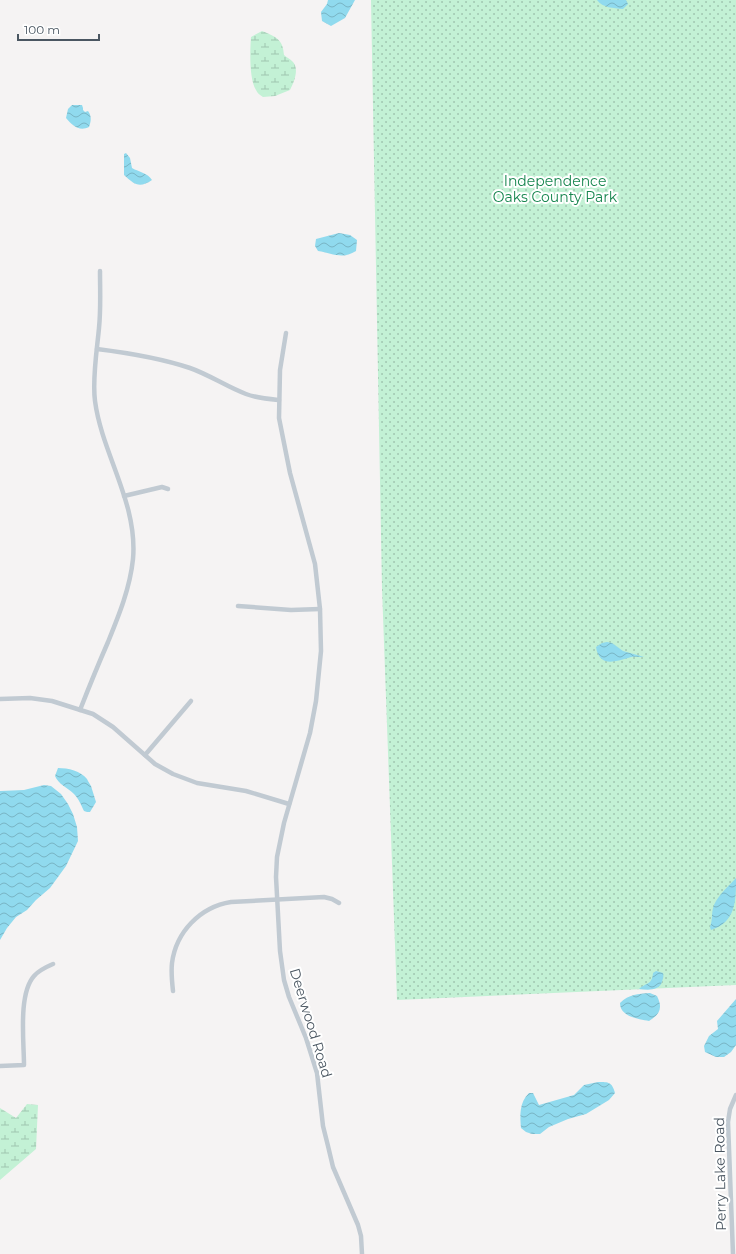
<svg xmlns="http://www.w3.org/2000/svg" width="736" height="1254" viewBox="0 0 736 1254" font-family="Montserrat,sans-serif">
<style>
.wetland{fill:url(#wetland-marsh)}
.park{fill:url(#park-dots)}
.water{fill:url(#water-waves)}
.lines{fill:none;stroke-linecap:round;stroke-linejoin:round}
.minor{stroke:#c1cad2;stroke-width:4.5}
.labels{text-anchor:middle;stroke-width:4;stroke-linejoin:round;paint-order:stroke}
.park-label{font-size:14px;fill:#17864f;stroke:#fff}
.street-label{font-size:14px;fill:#4a5661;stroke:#fff}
</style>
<defs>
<pattern id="wetland-marsh" width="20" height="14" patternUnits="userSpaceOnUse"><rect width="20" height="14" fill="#c3f1d5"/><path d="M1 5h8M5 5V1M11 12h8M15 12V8" fill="none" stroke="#a0c6b0"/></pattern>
<pattern id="park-dots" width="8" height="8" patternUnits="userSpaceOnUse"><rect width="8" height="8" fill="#c3f1d5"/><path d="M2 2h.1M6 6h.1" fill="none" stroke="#a0c6b0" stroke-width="1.8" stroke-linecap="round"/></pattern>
<pattern id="water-waves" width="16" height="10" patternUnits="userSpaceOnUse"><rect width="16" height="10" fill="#90daee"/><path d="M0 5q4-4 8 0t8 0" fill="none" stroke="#78b4c4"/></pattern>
</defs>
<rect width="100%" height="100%" fill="#f5f3f3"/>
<g class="wetland">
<path d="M 262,31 C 276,37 283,39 284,55 C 286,57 290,59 292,61 C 300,68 294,82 290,90 L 275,96 L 263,97 C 260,95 257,93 256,90 C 249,79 250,50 251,37 Z"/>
<path d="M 27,1104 L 38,1105 L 36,1149 L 0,1180 L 0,1108 L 16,1118 Z"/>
</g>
<path class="park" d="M 371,0 L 736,0 L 736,985 L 397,1000 L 382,588 Z"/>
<g class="water">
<path d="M 328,0 L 355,0 L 345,18 L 331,26 L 322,21 L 321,12 L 327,4 Z"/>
<path d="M 597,0 L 626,0 L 628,4 L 623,9 C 613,8 603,8 597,0 Z"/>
<path d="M 72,105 L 82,105 L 83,108 L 83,110 L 85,112 L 88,111 C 92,116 91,122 89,127 C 79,132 72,125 66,118 L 68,109 Z"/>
<path d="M 126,153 L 130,158 L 132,168 C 139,172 148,173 152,180 C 139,189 134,184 124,175 L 124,154 Z"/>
<path d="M 339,233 L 350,235 L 357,240 L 356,251 C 342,260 332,253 318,251 L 315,246 L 316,239 Z"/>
<path d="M 607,642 L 612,643 L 623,651 L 644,657 C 639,657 632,656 628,658 C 614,662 599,667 596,647 L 602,643 Z"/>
<path d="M 58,768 C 68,768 81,771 87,779 L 88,781 L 91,786 L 96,802 L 90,812 L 87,812 L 84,811 C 81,805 79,799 74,794 C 68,788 58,784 55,776 Z"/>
<path d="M 44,785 L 51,786 L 61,794 L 68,804 L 73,814 L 77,827 L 78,841 L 66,866 L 50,888 L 36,900 L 27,910 L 16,917 L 7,928 L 0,940 L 0,791 L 24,790 Z"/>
<path d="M 736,878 C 736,901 736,922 711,930 L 710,927 C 713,920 711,912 714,905 C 719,894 728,887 736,878 Z"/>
<path d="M 656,971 L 663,973 C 664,977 663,978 662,982 C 659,991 648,990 639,989 C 647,982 652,985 653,973 Z"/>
<path d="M 650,993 L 657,996 C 663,1008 660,1014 649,1021 C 639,1019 620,1017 620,1003 C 629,994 638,994 650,993 Z"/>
<path d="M 736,999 L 736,1045 L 731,1052 L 724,1057 L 716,1057 L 705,1052 L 704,1046 L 709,1036 L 718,1029 L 717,1021 Z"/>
<path d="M 598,1082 C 609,1082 612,1082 615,1093 L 609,1100 L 586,1114 L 568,1119 L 549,1127 L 540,1134 L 532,1134 L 526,1132 L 521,1128 C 520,1115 519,1103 529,1093 L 533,1093 L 539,1105 L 574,1095 L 584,1085 Z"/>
</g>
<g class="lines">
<g class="minor">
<path d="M 286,333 L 280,370 L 279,418 L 290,473 L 315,564 L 320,609 L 321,651 L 316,701 L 310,733 L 284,823 L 277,857 L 276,877 L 280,951 L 284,980 L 289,997 L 306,1038 L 317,1073 L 323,1126 L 328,1146 L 333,1167 L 358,1225 L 361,1236 L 362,1254"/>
<path d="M 97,349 C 129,353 160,358 190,368 C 210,375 227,387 246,394 C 256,398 268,399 279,400"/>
<path d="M 124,496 L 162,487 L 168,489"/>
<path d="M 238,606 L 291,610 L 320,609"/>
<path d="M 0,699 L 30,698 L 52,701 L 93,714 L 113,727 L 155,764 L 173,774 L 197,783 L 246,791 L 289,804"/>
<path d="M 80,710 C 89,687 98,665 108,642 C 119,615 130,588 133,559 C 138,503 102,454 95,401 C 92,379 97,350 99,328 C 101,309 100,290 100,271"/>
<path d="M 145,755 L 191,701"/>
<path d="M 173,991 C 172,982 171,972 172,963 C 176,932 200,907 231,902 L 324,897 L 332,899 L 339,903"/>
<path d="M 0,1066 L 24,1065 C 24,1042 18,994 34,976 C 39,970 46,967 53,964"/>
<path d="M 733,1254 L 728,1122 L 730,1109 L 736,1095"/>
</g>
</g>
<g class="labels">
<g class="park-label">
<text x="555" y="186">Independence<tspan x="555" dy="16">Oaks County Park</tspan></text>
</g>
<g class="street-label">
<text transform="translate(311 1023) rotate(73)" y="5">Deerwood Road</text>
<text transform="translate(720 1174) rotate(-91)" y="5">Perry Lake Road</text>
</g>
</g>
<path d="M18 34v6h81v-6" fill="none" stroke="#4a5661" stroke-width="2"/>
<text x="24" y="34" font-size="12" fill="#4a5661" stroke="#ffffff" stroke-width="3" paint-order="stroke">100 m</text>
</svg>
